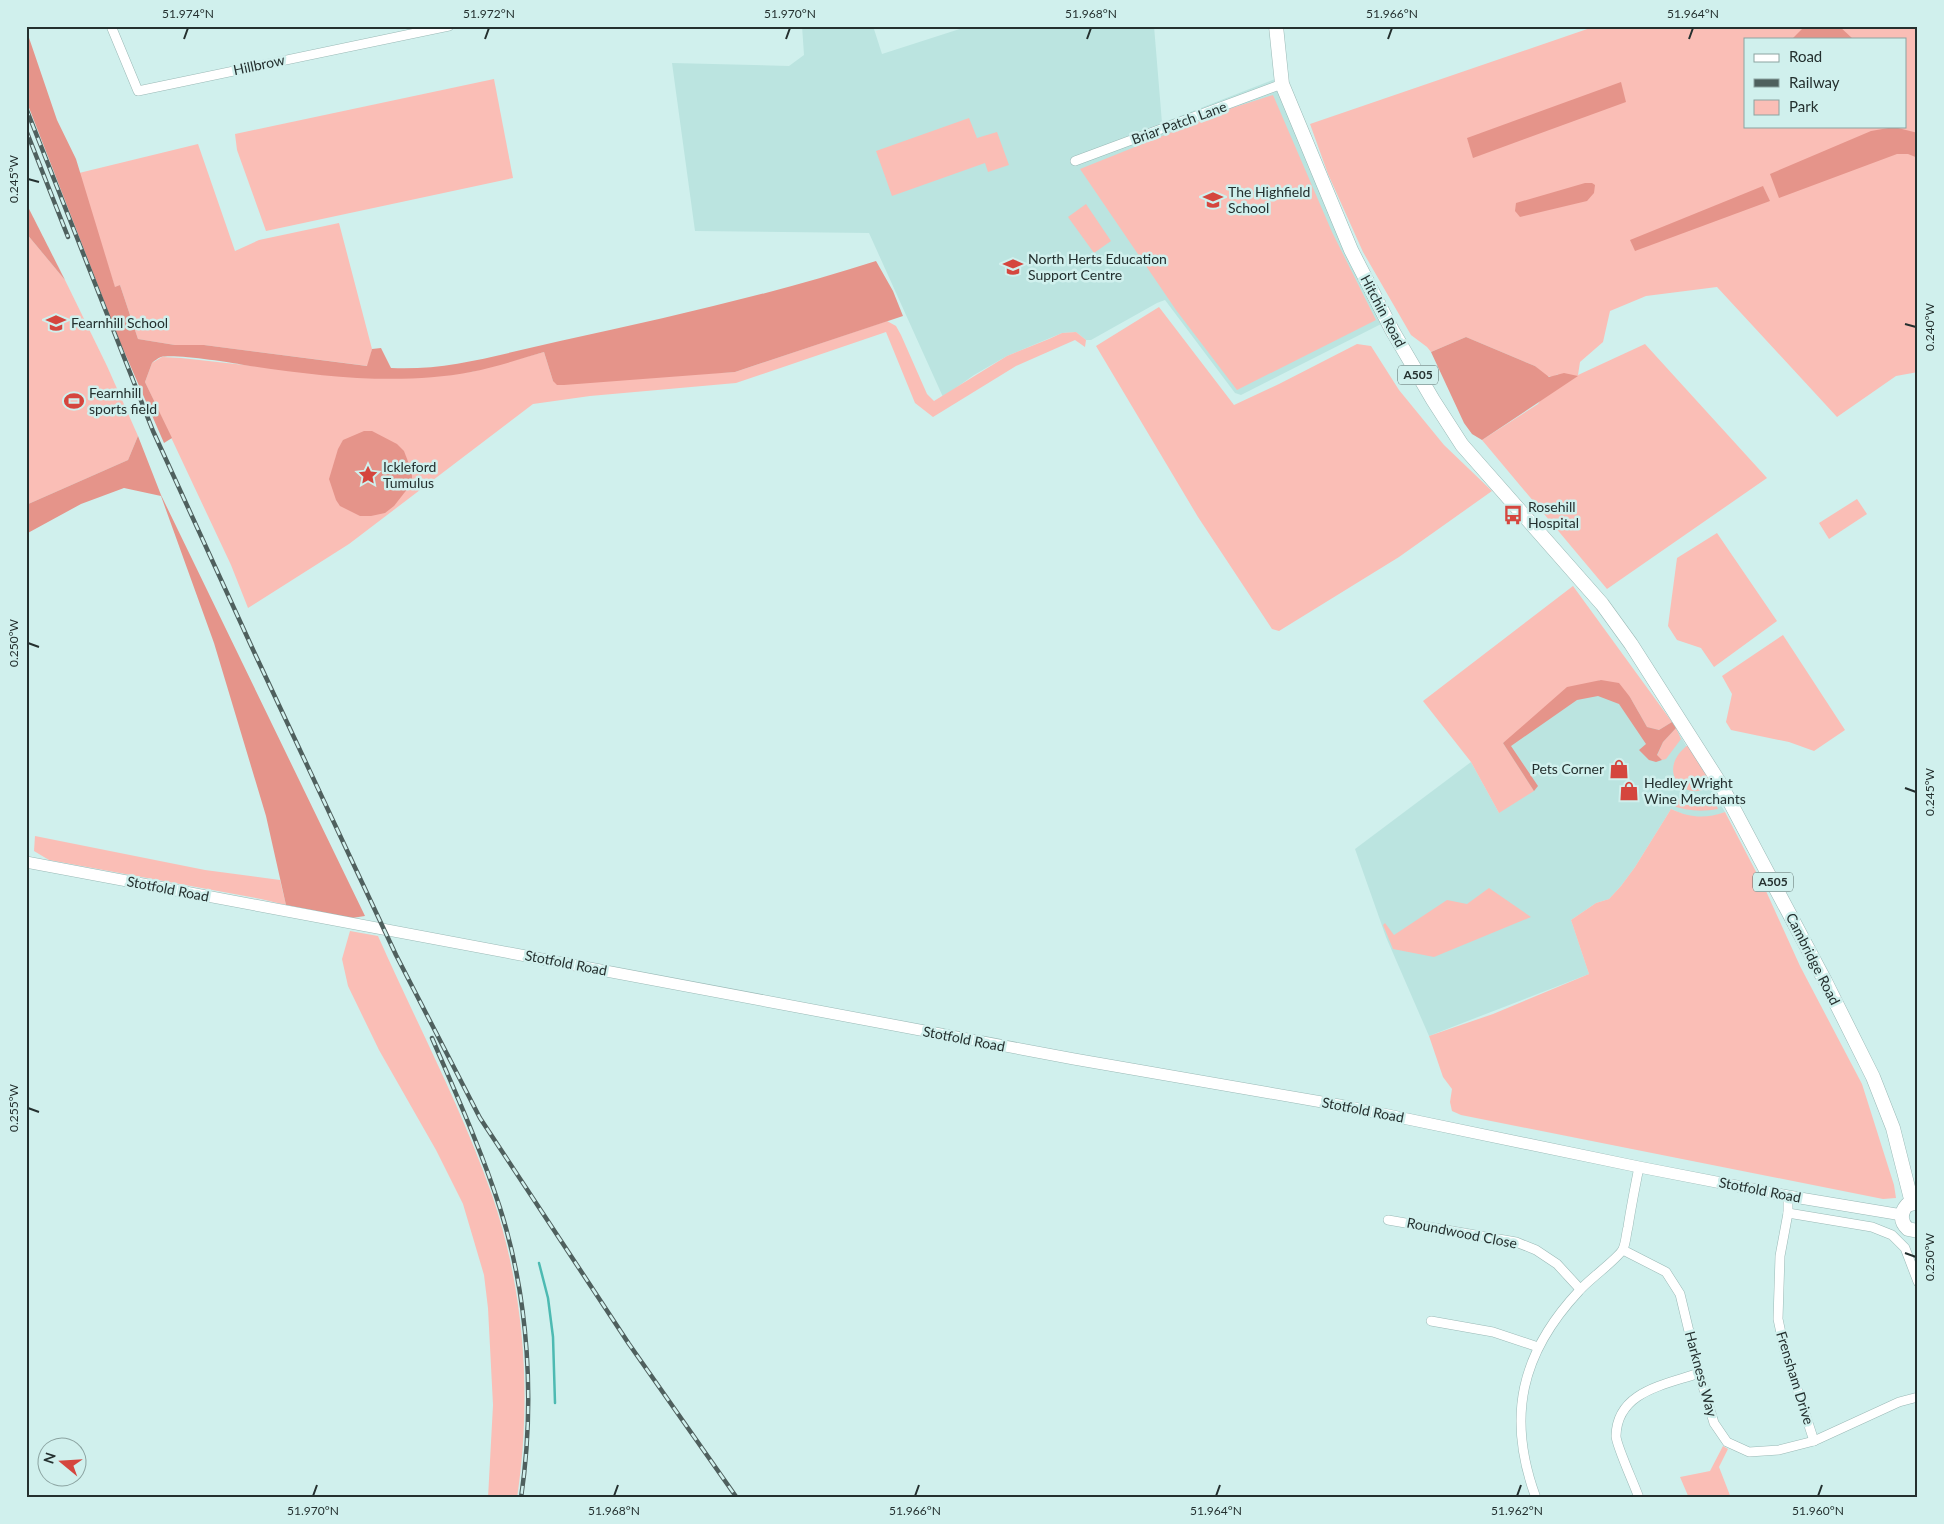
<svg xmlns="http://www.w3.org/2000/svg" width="1944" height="1524" viewBox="0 0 1944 1524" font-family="Lato,sans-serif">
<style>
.built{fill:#bbe4e0}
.green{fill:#fabeb6;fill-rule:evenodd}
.forest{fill:#e5948a}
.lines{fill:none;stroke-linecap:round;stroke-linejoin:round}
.stream{stroke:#4dbab2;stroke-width:2.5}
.minor-casing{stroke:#9ab9b6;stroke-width:10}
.tertiary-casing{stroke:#9ab9b6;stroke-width:12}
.primary-casing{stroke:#9ab9b6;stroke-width:15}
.minor{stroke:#fff;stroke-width:9}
.tertiary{stroke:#fff;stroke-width:11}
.primary{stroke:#fff;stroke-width:14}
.rail-casing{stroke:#4f605e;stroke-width:4.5}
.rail{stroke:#d0f0ed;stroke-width:2.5;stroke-dasharray:8;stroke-linecap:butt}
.ticks{fill:none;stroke:#24302f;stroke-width:2}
.labels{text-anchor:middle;stroke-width:5;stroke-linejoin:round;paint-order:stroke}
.shield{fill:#d0f0ed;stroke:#586a68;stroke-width:1}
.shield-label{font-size:12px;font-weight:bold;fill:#24302f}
.street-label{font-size:14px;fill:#24302f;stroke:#d0f0ed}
.poi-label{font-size:14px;fill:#24302f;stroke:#d0f0ed;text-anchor:start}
.neatline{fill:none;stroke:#24302f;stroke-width:2}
.ticks-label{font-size:12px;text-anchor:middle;fill:#24302f}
</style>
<rect width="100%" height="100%" fill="#d0f0ed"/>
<g class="built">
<path d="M 802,26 L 873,26 L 882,54 L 969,26 L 1154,26 L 1162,123 L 1275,79 L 1389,320 L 1241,395 L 1235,393 L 1165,300 L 1157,303 L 1091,340 L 1086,340 L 1076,332 L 1062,333 L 1007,356 L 974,375 L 943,397 L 869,233 L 695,231 L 672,63 L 789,66 L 804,55 Z"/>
<path d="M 1601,680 L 1659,730 L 1672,722 L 1725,812 L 1711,817 L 1698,818 L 1685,815 L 1671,809 L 1635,867 L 1621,886 L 1609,899 L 1596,903 L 1571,920 L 1589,974 L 1429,1036 L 1386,937 L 1355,849 L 1471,762 L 1499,813 L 1503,743 Z"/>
</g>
<g class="green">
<path d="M 1596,26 L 1918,26 L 1918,372 L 1896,376 L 1837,417 L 1717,287 L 1646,296 L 1610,311 L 1603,342 L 1580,362 L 1578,375 L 1645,344 L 1767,478 L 1607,589 L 1482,440 L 1538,404 L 1558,374 L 1553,377 L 1546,376 L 1535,366 L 1466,337 L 1431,352 L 1427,347 L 1411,335 L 1363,252 L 1328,174 L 1310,124 ZM 1745,39 L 1905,39 L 1905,126 L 1745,126 Z"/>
<path d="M 494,79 L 513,178 L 266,231 L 237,150 L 235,134 Z"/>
<path d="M 1273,95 L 1332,232 L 1376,320 L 1237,390 L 1176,310 L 1080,169 L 1232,108 Z"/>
<path d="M 969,118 L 977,138 L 997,132 L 1009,165 L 988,172 L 985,163 L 892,196 L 876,151 Z"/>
<path d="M 198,144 L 235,251 L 259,240 L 339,223 L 372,349 L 368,366 L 204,345 L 175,345 L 138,339 L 120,285 L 115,288 L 79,173 Z"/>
<path d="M 1086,204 L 1111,241 L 1094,253 L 1068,217 Z"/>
<path d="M 26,233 L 65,280 L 107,366 L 138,436 L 128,460 L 26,505 Z"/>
<path d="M 1159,307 L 1234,405 L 1279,384 L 1357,344 L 1371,346 L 1399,390 L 1444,445 L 1492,491 L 1399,557 L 1279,631 L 1272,629 L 1198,517 L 1096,346 Z"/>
<path d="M 887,321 L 896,326 L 901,335 L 927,394 L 934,401 L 1007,356 L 1049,339 L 1062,333 L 1076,332 L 1086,340 L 1085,347 L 1075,340 L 1016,366 L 933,417 L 915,403 L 886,332 L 736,383 L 590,396 L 533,404 L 349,544 L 248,608 L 231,565 L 145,382 L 152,363 L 162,357 L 181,358 L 354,377 L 471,372 L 544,352 L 553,381 L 735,372 Z"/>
<path d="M 1857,499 L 1867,514 L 1829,539 L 1819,523 Z"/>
<path d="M 1717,533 L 1777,621 L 1714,667 L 1701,648 L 1677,640 L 1668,626 L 1677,558 Z"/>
<path d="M 1573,586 L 1672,722 L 1659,730 L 1647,727 L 1630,697 L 1600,680 L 1503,743 L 1534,791 L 1499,813 L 1471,762 L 1423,701 Z"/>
<path d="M 1783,635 L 1845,730 L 1814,751 L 1789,742 L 1731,730 L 1726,722 L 1732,694 L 1722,676 Z"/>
<path d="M 1676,728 L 1681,739 L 1666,759 L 1662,760 L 1657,756 L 1663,742 Z"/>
<path d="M 1688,745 L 1713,782 C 1692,808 1651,773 1688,745 Z"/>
<path d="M 1712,794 L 1718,809 C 1701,812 1687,811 1670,805 C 1680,795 1688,800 1700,798 C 1704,797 1708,795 1712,794 Z"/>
<path d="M 1671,809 C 1691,818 1705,819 1725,812 L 1766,891 L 1800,966 L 1862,1084 L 1894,1185 L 1896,1198 L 1883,1199 L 1461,1115 L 1452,1111 L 1450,1102 L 1452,1089 L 1443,1077 L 1429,1036 L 1493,1014 L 1589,974 L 1571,920 L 1596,903 L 1609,899 L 1621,886 L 1635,867 Z"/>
<path d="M 35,836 L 205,870 L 280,880 L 286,905 L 261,899 L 49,860 L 34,851 Z"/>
<path d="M 1489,888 L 1531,917 L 1434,957 L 1393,949 L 1383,925 L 1385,923 L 1394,935 L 1447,900 L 1467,904 Z"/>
<path d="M 350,931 L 378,936 C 416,1022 461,1106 492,1195 C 525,1292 532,1398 517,1498 L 488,1498 L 493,1405 L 488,1308 L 484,1275 L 463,1204 L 436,1150 L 379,1050 L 348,986 L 342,959 Z"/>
<path d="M 1723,1446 L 1728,1449 L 1719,1467 L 1731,1498 L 1689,1498 L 1680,1477 L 1710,1471 Z"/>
</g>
<g class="forest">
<path d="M 1805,26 L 1839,26 L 1853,39 L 1792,39 Z"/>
<path d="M 26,29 L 57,120 L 76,159 L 115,287 L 120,285 L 138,339 L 175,345 L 204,345 L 367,366 L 372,349 L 381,348 L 391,368 C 449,371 504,353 560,341 C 666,318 773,294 876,261 L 893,291 L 903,316 L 735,372 L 564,385 L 557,385 L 553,381 L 544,352 C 520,359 496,367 471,372 C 397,386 318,376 244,365 C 228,362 175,354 161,357 C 158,358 154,361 152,363 L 145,382 L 172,438 L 164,443 L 120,342 L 26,100 Z"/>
<path d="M 1621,82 L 1626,102 L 1473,158 L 1467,138 Z"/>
<path d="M 1894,127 L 1918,133 L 1918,158 L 1908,154 L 1897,154 L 1779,198 L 1770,174 L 1871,131 Z"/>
<path d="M 1585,183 L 1592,183 L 1595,185 L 1594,193 L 1587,201 L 1520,217 L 1515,211 L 1516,203 Z"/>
<path d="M 1763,186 L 1770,201 L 1635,251 L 1630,240 Z"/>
<path d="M 26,203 L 65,280 L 26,233 Z"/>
<path d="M 1466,337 L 1535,366 L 1549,377 L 1564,373 L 1578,376 L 1482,440 L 1472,434 L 1464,423 L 1431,352 Z"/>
<path d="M 364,431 L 372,431 L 397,444 L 404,451 L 412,472 L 412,483 L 394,506 L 385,513 L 371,516 L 360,516 L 340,506 L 336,500 L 329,479 L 338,449 L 343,440 Z"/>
<path d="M 138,436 L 161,495 L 365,916 L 352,918 L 286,905 L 266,816 L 214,643 L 161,496 L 124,488 L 81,504 L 26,534 L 26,505 L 128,460 Z"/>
<path d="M 1601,680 L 1619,683 L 1630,697 L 1647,727 L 1659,730 L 1672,722 L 1676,728 L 1663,742 L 1657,755 L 1662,760 L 1656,762 L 1649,760 L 1639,750 L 1646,744 L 1619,704 L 1598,696 L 1577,700 L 1511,746 L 1538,786 L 1534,791 L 1503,743 L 1567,687 Z"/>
</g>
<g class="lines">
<path class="stream" d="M 539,1263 L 548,1298 L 553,1337 L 555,1403"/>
<defs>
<g id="minor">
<path d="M 111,26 L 138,91 L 449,26"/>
<path d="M 1075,161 L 1282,84"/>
<path d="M 1788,1196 L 1788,1213 L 1780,1256 L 1778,1319 L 1785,1352 L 1814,1441"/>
<path d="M 1788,1213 L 1872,1227 L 1892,1235 L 1905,1248 L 1918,1282"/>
<path d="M 1388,1220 L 1516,1242 L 1536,1250 L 1557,1264 L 1580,1289"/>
<path d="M 1623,1250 L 1666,1272 L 1680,1294 L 1699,1373 L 1714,1423 L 1727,1442 L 1749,1452 L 1779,1450 L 1814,1441 L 1899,1402 L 1918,1397"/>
<path d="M 1431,1321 L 1493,1332 L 1538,1347"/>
<path d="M 1536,1498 C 1506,1417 1521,1353 1579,1291 C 1587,1281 1620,1257 1623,1249 C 1626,1243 1626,1234 1628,1227 C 1631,1207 1635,1187 1639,1167"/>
<path d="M 1639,1498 C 1635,1486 1616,1445 1616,1436 C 1617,1391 1665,1385 1699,1373"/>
</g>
<path id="tertiary" d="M 26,862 L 1074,1059 L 1345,1106 L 1639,1167 L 1788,1196 L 1902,1215"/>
<g id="primary">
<path d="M 1276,26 L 1282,84 L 1351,250 L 1392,330 L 1433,400 L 1462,445 L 1602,604 L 1631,644 L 1721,785 L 1825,981 L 1873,1077 L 1893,1128 L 1912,1203"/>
<path d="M 1918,1202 L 1907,1205 C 1900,1213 1900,1222 1908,1229 L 1918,1231"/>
</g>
</defs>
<use href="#minor" class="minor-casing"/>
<use href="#tertiary" class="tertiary-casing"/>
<use href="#primary" class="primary-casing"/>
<use href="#minor" class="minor"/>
<use href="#tertiary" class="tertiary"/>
<use href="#primary" class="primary"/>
<defs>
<g id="rail">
<path d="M 26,108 L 153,431 L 255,654 L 396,955 L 480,1118 L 629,1344 L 737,1498"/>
<path d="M 26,130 L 68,237"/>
<path d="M 432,1038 C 456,1094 481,1149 500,1208 C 529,1299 535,1403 521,1498"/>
</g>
</defs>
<use href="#rail" class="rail-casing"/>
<use href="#rail" class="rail"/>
</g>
<path class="ticks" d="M 184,39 L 188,28M 485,39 L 489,28M 786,39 L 790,28M 1087,39 L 1091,28M 1388,39 L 1392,28M 1689,39 L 1693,28M 28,179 L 39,182M 1905,324 L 1916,327M 28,643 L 39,647M 1905,788 L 1916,792M 28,1108 L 39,1112M 1905,1253 L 1916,1257M 313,1496 L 317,1485M 614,1496 L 618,1485M 915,1496 L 919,1485M 1216,1496 L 1220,1485M 1517,1496 L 1521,1485M 1818,1496 L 1822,1485"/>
<defs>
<symbol id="school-bare" viewBox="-9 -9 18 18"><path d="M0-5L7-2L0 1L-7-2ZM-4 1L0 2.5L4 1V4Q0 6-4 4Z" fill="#d5463e" stroke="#d0f0ed" stroke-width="2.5" paint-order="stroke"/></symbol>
<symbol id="stadium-bare" viewBox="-9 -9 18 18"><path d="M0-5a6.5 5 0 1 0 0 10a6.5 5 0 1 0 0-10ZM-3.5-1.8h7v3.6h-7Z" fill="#d5463e" stroke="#d0f0ed" stroke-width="2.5" paint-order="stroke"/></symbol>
<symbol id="sight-bare" viewBox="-9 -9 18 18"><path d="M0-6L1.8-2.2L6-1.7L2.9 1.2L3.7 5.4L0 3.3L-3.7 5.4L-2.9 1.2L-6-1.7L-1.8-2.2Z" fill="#d5463e" stroke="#d0f0ed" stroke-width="2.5" paint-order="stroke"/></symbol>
<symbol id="bus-bare" viewBox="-9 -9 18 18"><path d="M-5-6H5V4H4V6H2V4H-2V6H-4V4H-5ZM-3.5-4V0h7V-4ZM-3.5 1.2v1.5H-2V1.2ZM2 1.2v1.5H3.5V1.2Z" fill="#d5463e" stroke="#d0f0ed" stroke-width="2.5" paint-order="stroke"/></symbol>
<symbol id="shop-bare" viewBox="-9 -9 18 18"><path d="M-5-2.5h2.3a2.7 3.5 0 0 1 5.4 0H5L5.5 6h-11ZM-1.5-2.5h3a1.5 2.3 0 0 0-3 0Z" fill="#d5463e" stroke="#d0f0ed" stroke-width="2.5" paint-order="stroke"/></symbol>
</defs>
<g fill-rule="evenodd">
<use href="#school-bare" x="1199" y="186" width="28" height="28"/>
<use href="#school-bare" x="999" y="253" width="28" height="28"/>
<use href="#school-bare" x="42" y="309" width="28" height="28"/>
<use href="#stadium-bare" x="60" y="387" width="28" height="28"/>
<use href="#sight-bare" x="354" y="461" width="28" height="28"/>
<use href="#bus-bare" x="1499" y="501" width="28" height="28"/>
<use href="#shop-bare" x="1605" y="755" width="28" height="28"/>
<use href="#shop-bare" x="1615" y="777" width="28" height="28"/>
</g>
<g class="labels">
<g class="shield">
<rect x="1398" y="365.5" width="40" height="19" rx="4"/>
<rect x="1753" y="872.5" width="40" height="19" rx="4"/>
</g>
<g class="shield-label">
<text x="1418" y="379">A505</text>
<text x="1773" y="886">A505</text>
</g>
<g class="street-label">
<text transform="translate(259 65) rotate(-12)" y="5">Hillbrow</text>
<text transform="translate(1179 123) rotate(-20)" y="5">Briar Patch Lane</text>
<text transform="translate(1383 311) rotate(62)" y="5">Hitchin Road</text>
<text transform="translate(168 889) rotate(11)" y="5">Stotfold Road</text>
<text transform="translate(1813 959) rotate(63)" y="5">Cambridge Road</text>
<text transform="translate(566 963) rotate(11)" y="5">Stotfold Road</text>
<text transform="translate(964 1039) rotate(11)" y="5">Stotfold Road</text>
<text transform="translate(1363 1110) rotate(11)" y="5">Stotfold Road</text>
<text transform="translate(1760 1190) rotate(11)" y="5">Stotfold Road</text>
<text transform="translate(1462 1233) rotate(11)" y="5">Roundwood Close</text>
<text transform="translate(1701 1374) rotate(75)" y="5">Harkness Way</text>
<text transform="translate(1795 1378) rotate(73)" y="5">Frensham Drive</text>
</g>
<g class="poi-label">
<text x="1228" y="197">The Highfield<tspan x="1228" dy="16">School</tspan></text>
<text x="1028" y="264">North Herts Education<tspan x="1028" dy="16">Support Centre</tspan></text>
<text x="71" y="328">Fearnhill School</text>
<text x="89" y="398">Fearnhill<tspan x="89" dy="16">sports field</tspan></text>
<text x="383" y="472">Ickleford<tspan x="383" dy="16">Tumulus</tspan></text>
<text x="1528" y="512">Rosehill<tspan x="1528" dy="16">Hospital</tspan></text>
<text x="1604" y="774" text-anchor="end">Pets Corner</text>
<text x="1644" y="788">Hedley Wright<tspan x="1644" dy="16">Wine Merchants</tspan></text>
</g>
</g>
<rect width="1944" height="1524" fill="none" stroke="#d0f0ed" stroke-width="55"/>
<rect x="1744" y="38" width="162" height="90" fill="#d0f0ed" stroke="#8ba3a1"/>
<rect x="1754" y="54" width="25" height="8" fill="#ffffff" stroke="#8ba3a1"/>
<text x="1789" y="62" font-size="15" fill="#24302f">Road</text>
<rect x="1754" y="79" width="25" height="8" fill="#4f605e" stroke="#8ba3a1"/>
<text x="1789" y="88" font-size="15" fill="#24302f">Railway</text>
<rect x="1754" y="100" width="25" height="15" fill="#fabeb6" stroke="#8ba3a1"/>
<text x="1789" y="112" font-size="15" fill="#24302f">Park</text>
<g transform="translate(62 1462) rotate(288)"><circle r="24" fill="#d0f0ed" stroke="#8ba3a1"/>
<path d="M0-4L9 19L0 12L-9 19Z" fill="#d5463e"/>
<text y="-8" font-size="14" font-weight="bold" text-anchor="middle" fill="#24302f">N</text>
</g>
<rect x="28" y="28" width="1888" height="1468" class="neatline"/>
<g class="ticks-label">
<text x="188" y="18">51.974°N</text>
<text x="489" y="18">51.972°N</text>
<text x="790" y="18">51.970°N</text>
<text x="1091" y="18">51.968°N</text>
<text x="1392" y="18">51.966°N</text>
<text x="1693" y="18">51.964°N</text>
<text transform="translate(14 179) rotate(-90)" y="4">0.245°W</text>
<text transform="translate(1930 327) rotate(-90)" y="4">0.240°W</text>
<text transform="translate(14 643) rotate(-90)" y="4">0.250°W</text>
<text transform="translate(1930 792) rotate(-90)" y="4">0.245°W</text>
<text transform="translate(14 1108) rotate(-90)" y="4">0.255°W</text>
<text transform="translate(1930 1257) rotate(-90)" y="4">0.250°W</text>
<text x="313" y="1515">51.970°N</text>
<text x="614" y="1515">51.968°N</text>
<text x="915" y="1515">51.966°N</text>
<text x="1216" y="1515">51.964°N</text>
<text x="1517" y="1515">51.962°N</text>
<text x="1818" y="1515">51.960°N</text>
</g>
</svg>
